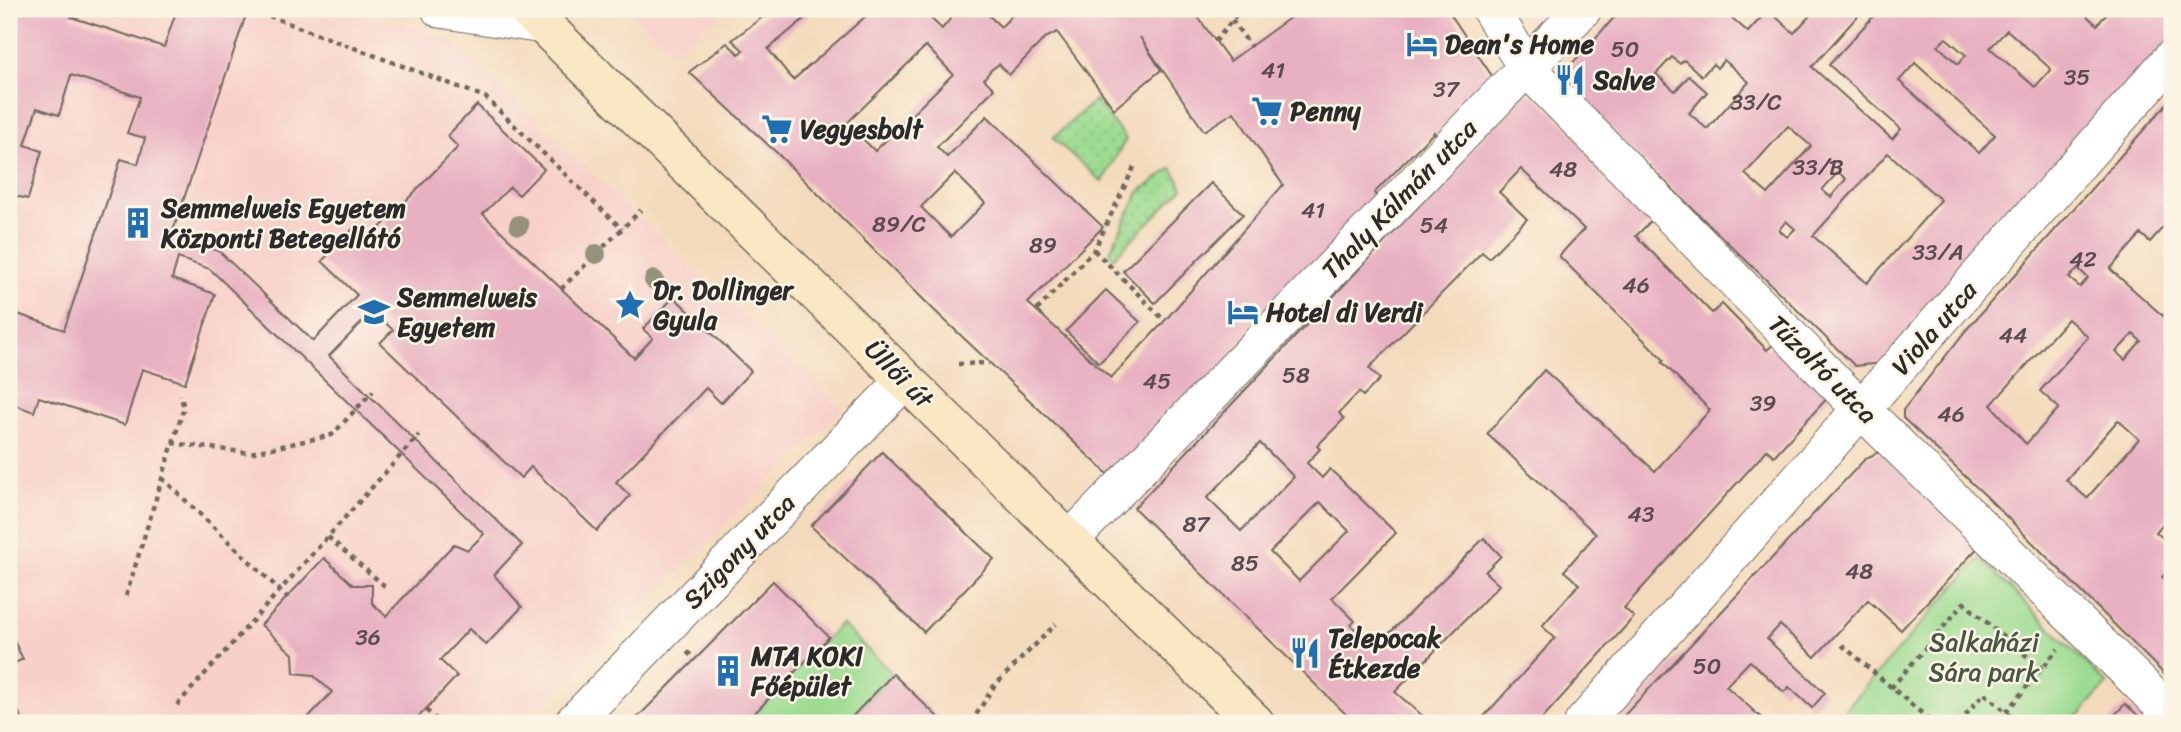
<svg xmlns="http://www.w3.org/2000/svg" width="2181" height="732" viewBox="0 0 2181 732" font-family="Sriracha,sans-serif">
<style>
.built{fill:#f7d0ca}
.grass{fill:url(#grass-dots);stroke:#64835e;stroke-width:2}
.park{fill:#9cdb91;stroke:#64835e;stroke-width:2}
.building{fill:#e8b1c2;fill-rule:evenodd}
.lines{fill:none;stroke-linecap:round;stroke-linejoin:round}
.minor-casing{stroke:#71685e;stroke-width:39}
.secondary-casing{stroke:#71685e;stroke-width:41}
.path{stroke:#71685e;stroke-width:4.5;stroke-dasharray:5 5;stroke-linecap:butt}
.minor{stroke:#fff;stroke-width:37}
.secondary{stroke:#fae7c3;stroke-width:38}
.tree{fill:#95927a}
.labels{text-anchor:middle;stroke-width:5;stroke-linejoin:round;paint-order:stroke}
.number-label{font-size:23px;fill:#5a4c51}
.poi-label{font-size:26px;font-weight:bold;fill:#2b2b2b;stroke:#fcf5e5;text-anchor:start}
.street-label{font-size:26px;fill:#2b2b2b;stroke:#fcf5e5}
.park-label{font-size:26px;fill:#475744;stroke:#fcf5e5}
</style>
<defs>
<pattern id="grass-dots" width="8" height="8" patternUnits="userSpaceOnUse" patternTransform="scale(1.75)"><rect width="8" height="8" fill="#9cdb91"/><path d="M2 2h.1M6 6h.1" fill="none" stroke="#87bc7d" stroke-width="1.8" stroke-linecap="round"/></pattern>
</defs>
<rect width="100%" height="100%" fill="#fcf5e5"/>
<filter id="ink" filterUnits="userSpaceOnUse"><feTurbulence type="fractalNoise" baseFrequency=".0143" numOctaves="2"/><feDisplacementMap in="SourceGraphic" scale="14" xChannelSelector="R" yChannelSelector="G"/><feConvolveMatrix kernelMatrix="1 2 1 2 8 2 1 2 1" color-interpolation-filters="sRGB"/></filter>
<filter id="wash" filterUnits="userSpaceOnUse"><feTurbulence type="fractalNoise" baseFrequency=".00686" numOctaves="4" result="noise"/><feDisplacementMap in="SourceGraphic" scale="28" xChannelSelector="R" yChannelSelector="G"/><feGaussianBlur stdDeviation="1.57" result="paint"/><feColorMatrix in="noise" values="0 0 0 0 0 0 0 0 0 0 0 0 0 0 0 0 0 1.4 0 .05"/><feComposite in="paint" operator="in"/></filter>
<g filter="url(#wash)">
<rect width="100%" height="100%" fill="#f4dabc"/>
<g class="built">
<path d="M 9,9 L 357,9 L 450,40 L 843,409 L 524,723 L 9,723 Z"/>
<path d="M 627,9 L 729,9 L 671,53 Z"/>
<path d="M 1521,9 L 1553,9 L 1534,29 Z"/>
</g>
<g class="grass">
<path d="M 1095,100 L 1126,139 L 1102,182 L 1053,138 Z"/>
<path d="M 1172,168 L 1183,188 L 1113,258 L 1109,253 L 1139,192 Z"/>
</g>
<g class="park">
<path d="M 1980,558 L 2107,684 L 2072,723 L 1833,723 Z"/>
<path d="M 841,624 L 893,674 L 846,723 L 745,723 Z"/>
</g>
<g id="blocks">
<g class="building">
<path d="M 9,9 L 74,9 L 71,17 L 164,47 L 177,9 L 248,9 L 172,234 L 220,252 L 313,341 L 357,295 L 322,261 L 357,225 L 370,238 L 458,147 L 447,136 L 477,105 L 544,169 L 519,195 L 510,187 L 483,214 L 634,358 L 653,338 L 643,329 L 674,297 L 751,371 L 721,403 L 706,388 L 616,482 L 630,496 L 597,531 L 531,467 L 521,478 L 380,343 L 393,330 L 373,311 L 329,356 L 522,545 L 494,575 L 522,607 L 486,645 L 469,629 L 440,660 L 457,676 L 413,723 L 378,723 L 376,721 L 374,723 L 303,723 L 332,692 L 313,675 L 294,673 L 293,654 L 261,625 L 324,558 L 353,585 L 372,585 L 372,603 L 386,616 L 454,544 L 468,550 L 484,534 L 210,269 L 178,258 L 172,279 L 215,294 L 185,383 L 142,369 L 125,425 L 39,397 L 34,412 L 9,403 L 9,311 L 64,330 L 121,159 L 138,164 L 145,138 L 127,133 L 140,97 L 71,75 L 59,115 L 37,108 L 25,145 L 42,151 L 28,199 L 12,195 L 9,204 Z"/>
<path d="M 773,9 L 816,9 L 768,49 L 793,80 L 874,9 L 921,9 L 942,29 L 951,18 L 942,9 L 982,9 L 1001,27 L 1018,9 L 1192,9 L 1230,61 L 1302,9 L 1326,9 L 1329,13 L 1334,9 L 1447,9 L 1494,79 L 1437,138 L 1434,132 L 1374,193 L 1378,199 L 1114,480 L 935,311 L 777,153 L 689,72 L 727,43 L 739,54 L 743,50 L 732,40 ZM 1057,32 L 1114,109 L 1161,70 L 1140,37 L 1204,131 L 1234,112 L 1283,185 L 1161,325 L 1111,378 L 1028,303 L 1103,227 L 987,116 L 947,157 L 937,147 L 994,89 L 984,79 L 991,70 L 999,64 L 1009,75 L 1045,38 ZM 926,46 L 953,74 L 875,151 L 847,123 ZM 955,173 L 985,203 L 951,237 L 921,207 Z"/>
<path d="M 1622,9 L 1722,9 L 1748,32 L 1768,10 L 1794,33 L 1816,9 L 1864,9 L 1812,67 L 1892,139 L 1901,129 L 1829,65 L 1880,9 L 2079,9 L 2097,25 L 2111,9 L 2172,9 L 2172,37 L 1881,363 L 1855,366 L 1565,85 L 1568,68 ZM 2007,30 L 2051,69 L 2035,87 L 1990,48 ZM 1946,38 L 1966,55 L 1958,64 L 1938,46 ZM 1672,57 L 1680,64 L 1684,60 L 1702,76 L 1713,64 L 1717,68 L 1724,60 L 1749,82 L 1707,129 L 1689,113 L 1707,92 L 1689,76 L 1675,91 L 1656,74 ZM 1915,63 L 1995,135 L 1979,153 L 1899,81 ZM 1788,126 L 1811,146 L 1768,194 L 1745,174 ZM 1888,153 L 1941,200 L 1867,283 L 1813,236 ZM 1838,172 L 1846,179 L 1831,197 L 1822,190 ZM 1786,221 L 1795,229 L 1787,237 L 1779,230 Z"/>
<path d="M 1525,93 L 1538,98 L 1655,217 L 1636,236 L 1712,313 L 1722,304 L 1767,350 L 1777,341 L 1830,395 L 1774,456 L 1767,450 L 1624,608 L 1634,617 L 1538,723 L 1478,723 L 1555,638 L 1542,626 L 1579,584 L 1564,571 L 1596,534 L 1487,434 L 1544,370 L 1655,471 L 1710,410 L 1662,362 L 1664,360 L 1559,256 L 1584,229 L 1521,169 L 1499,192 L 1527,219 L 1489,258 L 1482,252 L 1369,368 L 1380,379 L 1363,396 L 1359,392 L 1339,413 L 1344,419 L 1317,446 L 1320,449 L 1307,463 L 1322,478 L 1330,469 L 1396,533 L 1332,598 L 1355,621 L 1351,625 L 1375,648 L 1484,538 L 1501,556 L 1485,572 L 1499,585 L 1395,692 L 1431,723 L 1355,723 L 1134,508 ZM 1260,443 L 1294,477 L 1241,531 L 1207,498 ZM 1320,502 L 1349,531 L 1299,581 L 1270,552 Z"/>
<path d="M 2172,98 L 2172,217 L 2150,242 L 2141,234 L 2110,269 L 2163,316 L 2172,306 L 2172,513 L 2156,532 L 2172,546 L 2172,565 L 2162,577 L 2172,586 L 2172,682 L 1986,496 L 1903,418 L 1903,410 L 1967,329 ZM 2078,268 L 2088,278 L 2080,287 L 2069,278 ZM 2068,319 L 2088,337 L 2040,391 L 2059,408 L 2026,444 L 1991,405 ZM 2133,334 L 2141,341 L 2125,360 L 2116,352 ZM 2118,420 L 2139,439 L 2087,498 L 2066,480 Z"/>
<path d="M 1211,183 L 1243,214 L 1155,303 L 1123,271 Z"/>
<path d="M 1106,290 L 1140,322 L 1099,363 L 1066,331 Z"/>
<path d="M 882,452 L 994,559 L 924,632 L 811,526 Z"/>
<path d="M 1879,452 L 1984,541 L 1901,630 L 1868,600 L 1815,657 L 1780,625 L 1767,639 L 1825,693 L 1812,708 L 1789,687 L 1784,692 L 1750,661 L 1726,686 L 1767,723 L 1617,723 L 1866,458 Z"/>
<path d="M 773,581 L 829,637 L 745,723 L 632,723 Z"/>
<path d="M 9,631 L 23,659 L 9,666 Z"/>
<path d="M 893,674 L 944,723 L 846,723 Z"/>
<path d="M 9,694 L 24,723 L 9,723 Z"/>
<path d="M 2125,704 L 2147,723 L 2107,723 Z"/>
</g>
</g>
</g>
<g filter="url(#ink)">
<use href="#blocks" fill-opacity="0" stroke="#71685e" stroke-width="2"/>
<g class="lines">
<defs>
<g id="minor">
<path d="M 440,9 L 543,25"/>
<path d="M 1490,9 L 1527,68 L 1862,410 L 2172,715"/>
<path d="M 1069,541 L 1583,9"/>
<path d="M 573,723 L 905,380"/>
<path d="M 1583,723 L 2172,58"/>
</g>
<path id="secondary" d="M 527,9 L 1255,723"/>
</defs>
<use href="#minor" class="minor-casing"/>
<use href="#secondary" class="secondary-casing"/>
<g class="path">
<path d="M 269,16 L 485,97 L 622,229"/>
<path d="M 1232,20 L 1251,47"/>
<path d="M 1215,42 L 1241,9"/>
<path d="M 1094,250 L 1165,321"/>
<path d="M 561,289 L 641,210"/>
<path d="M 1037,310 L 1094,250 L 1135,165"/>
<path d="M 958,364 L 989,363"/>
<path d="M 172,443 L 250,453 L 332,435 L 373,391"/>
<path d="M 162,478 L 287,597"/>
<path d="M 328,537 L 387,588"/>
<path d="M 126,596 L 184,407 L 180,395"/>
<path d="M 1842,645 L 1933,723"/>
<path d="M 687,652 L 695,659"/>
<path d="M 1891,688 L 1964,603 L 2042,669"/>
<path d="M 177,705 L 419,435"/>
<path d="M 426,710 L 440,723"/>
<path d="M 2006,712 L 2058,649"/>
<path d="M 971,723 L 994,686 L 1056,624"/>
<path d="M 1959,723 L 1984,693 L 2019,723"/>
</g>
<use href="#minor" class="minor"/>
<use href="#secondary" class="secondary"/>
</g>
<g class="tree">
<circle cx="519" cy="225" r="10"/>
<circle cx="596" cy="254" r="10"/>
<circle cx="654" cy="280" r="10"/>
</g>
</g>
<defs>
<symbol id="hotel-bare" viewBox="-9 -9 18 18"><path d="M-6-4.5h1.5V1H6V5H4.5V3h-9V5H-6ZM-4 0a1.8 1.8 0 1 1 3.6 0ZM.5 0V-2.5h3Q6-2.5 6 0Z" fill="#1f6fb2" stroke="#fcf5e5" stroke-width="2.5" paint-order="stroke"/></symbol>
<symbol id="restaurant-bare" viewBox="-9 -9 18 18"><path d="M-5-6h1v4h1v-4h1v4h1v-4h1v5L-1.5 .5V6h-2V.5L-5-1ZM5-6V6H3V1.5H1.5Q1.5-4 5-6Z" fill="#1f6fb2" stroke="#fcf5e5" stroke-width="2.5" paint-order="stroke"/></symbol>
<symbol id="supermarket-bare" viewBox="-9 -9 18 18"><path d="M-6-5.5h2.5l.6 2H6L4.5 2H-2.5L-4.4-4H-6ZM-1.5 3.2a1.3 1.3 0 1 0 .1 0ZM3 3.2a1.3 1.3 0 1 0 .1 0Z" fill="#1f6fb2" stroke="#fcf5e5" stroke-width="2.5" paint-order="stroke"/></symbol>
<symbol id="building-bare" viewBox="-9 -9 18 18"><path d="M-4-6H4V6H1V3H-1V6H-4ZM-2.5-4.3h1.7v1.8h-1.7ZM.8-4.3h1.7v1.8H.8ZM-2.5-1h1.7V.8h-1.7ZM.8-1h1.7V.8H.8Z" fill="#1f6fb2" stroke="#fcf5e5" stroke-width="2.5" paint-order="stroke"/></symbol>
<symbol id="sight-bare" viewBox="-9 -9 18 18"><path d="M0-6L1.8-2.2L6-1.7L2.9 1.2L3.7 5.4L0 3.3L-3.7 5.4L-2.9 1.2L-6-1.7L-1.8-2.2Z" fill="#1f6fb2" stroke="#fcf5e5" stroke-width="2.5" paint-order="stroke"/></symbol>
<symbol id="university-bare" viewBox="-9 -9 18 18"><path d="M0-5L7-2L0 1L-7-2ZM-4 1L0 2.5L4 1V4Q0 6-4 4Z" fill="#1f6fb2" stroke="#fcf5e5" stroke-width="2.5" paint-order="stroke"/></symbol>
</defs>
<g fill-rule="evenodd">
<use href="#hotel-bare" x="1400" y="22" width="44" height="44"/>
<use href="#restaurant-bare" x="1548" y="58" width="44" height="44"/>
<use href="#supermarket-bare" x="1245" y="89" width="44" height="44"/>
<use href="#supermarket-bare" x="755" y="107" width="44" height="44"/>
<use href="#building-bare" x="116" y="201" width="44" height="44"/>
<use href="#sight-bare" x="608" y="283" width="44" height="44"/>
<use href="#university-bare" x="352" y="290" width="44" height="44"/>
<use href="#hotel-bare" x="1221" y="290" width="44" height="44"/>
<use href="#restaurant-bare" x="1283" y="631" width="44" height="44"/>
<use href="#building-bare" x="706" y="649" width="44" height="44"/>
</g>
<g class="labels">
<g class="number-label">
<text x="1625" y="57">50</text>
<text x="1273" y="78">41</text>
<text x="2077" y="85">35</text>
<text x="1446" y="97">37</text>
<text x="1756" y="110">33/C</text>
<text x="1818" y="175">33/B</text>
<text x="1563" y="177">48</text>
<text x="1313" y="218">41</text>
<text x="899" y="232">89/C</text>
<text x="1434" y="233">54</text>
<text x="1043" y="253">89</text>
<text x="1938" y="260">33/A</text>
<text x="2083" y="267">42</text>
<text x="1636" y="293">46</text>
<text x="2013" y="343">44</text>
<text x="1296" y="383">58</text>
<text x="1157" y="389">45</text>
<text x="1763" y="411">39</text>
<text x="1951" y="422">46</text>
<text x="1641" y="522">43</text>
<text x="1196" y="532">87</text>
<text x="1245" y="571">85</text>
<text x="1859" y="579">48</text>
<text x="368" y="645">36</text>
<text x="1707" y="674">50</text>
</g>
<g class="poi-label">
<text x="1445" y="53">Dean's Home</text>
<text x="1593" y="89">Salve</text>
<text x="1290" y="120">Penny</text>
<text x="800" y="138">Vegyesbolt</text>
<text x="161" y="217">Semmelweis Egyetem<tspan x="161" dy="30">Központi Betegellátó</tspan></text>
<text x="653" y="299">Dr. Dollinger<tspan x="653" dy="30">Gyula</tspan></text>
<text x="397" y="306">Semmelweis<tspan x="397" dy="30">Egyetem</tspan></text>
<text x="1266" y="321">Hotel di Verdi</text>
<text x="1328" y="647">Telepocak<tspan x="1328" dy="30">Étkezde</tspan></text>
<text x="751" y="665">MTA KOKI<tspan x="751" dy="30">Főépület</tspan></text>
</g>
<g class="street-label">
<text transform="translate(1399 199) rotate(-46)" y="9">Thaly Kálmán utca</text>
<text transform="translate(1934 328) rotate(-49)" y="9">Viola utca</text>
<text transform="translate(1823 369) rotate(45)" y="9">Tűzoltó utca</text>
<text transform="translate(899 374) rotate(45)" y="9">Üllői út</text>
<text transform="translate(739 551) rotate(-46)" y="9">Szigony utca</text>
</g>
<g class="park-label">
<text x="1984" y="651">Salkaházi<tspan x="1984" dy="30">Sára park</tspan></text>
</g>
</g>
<rect width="2181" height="732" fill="none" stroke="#fcf5e5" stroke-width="35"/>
</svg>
